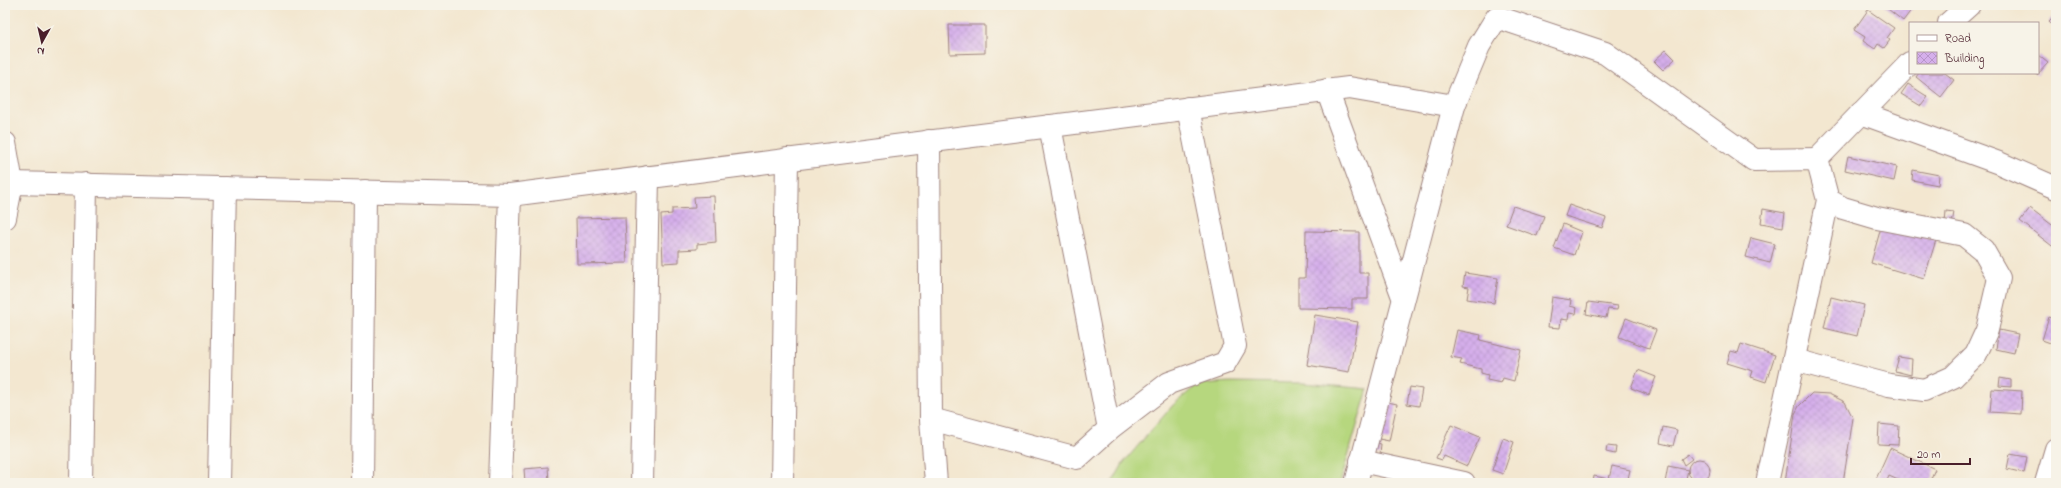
<svg xmlns="http://www.w3.org/2000/svg" width="2061" height="488" viewBox="0 0 2061 488" font-family="'Indie Flower',sans-serif">
<style>
.pitch{fill:#b6d77e;stroke:#807b54}
.building{fill:url(#building-cross-hatch)}
.lines{fill:none;stroke-linecap:round;stroke-linejoin:round}
.minor-casing{stroke:#9e837e;stroke-width:24}
.minor{stroke:#fff;stroke-width:22}
</style>
<defs>
<pattern id="building-cross-hatch" width="8" height="8" patternUnits="userSpaceOnUse"><rect width="8" height="8" fill="#d5afeb"/><path d="M0 0l8 8M0 8l8-8" fill="none" stroke="#b896ca"/></pattern>
</defs>
<rect width="100%" height="100%" fill="#f7f3e8"/>
<filter id="ink" filterUnits="userSpaceOnUse"><feTurbulence type="fractalNoise" baseFrequency=".025" numOctaves="2"/><feDisplacementMap in="SourceGraphic" scale="8" xChannelSelector="R" yChannelSelector="G"/><feConvolveMatrix kernelMatrix="1 2 1 2 8 2 1 2 1" color-interpolation-filters="sRGB"/></filter>
<filter id="wash" filterUnits="userSpaceOnUse"><feTurbulence type="fractalNoise" baseFrequency=".012" numOctaves="4" result="noise"/><feDisplacementMap in="SourceGraphic" scale="16" xChannelSelector="R" yChannelSelector="G"/><feGaussianBlur stdDeviation="0.9" result="paint"/><feColorMatrix in="noise" values="0 0 0 0 0 0 0 0 0 0 0 0 0 0 0 0 0 1.4 0 .05"/><feComposite in="paint" operator="in"/></filter>
<g filter="url(#wash)">
<rect width="100%" height="100%" fill="#f3e7d0"/>
<path class="pitch" d="M 1231,382 L 1304,383 L 1368,389 L 1340,483 L 1112,483 L 1124,462 L 1173,405 L 1198,384 Z"/>
<g id="blocks">
<g class="building">
<path d="M 1883,5 L 1915,5 L 1903,21 Z"/>
<path d="M 1868,10 L 1894,28 L 1887,38 L 1890,40 L 1884,48 L 1878,44 L 1875,49 L 1863,41 L 1865,37 L 1854,30 Z"/>
<path d="M 2054,17 L 2056,19 L 2056,29 L 2049,22 Z"/>
<path d="M 949,25 L 985,25 L 985,53 L 950,54 Z"/>
<path d="M 1666,50 L 1675,59 L 1663,70 L 1654,61 Z"/>
<path d="M 2038,55 L 2048,63 L 2037,75 L 2034,73 L 2038,73 Z"/>
<path d="M 1919,73 L 1945,73 L 1954,80 L 1941,97 L 1916,77 Z"/>
<path d="M 1908,84 L 1928,97 L 1921,106 L 1901,94 Z"/>
<path d="M 1848,156 L 1897,167 L 1894,181 L 1845,170 Z"/>
<path d="M 1913,170 L 1939,175 L 1938,185 L 1912,180 Z"/>
<path d="M 714,196 L 716,242 L 697,244 L 697,249 L 679,250 L 679,262 L 663,263 L 661,215 L 672,214 L 672,209 L 695,208 L 694,197 Z"/>
<path d="M 1569,205 L 1606,218 L 1602,228 L 1565,216 Z"/>
<path d="M 1513,206 L 1544,216 L 1537,236 L 1506,225 Z"/>
<path d="M 2030,208 L 2056,228 L 2056,249 L 2020,221 Z"/>
<path d="M 1763,209 L 1785,213 L 1783,227 L 1761,223 Z"/>
<path d="M 1946,211 L 1954,212 L 1952,224 L 1945,223 Z"/>
<path d="M 625,217 L 627,263 L 577,264 L 576,218 Z"/>
<path d="M 1563,224 L 1582,232 L 1574,255 L 1554,248 Z"/>
<path d="M 1882,224 L 1936,240 L 1924,279 L 1871,263 Z"/>
<path d="M 1306,231 L 1359,232 L 1359,273 L 1368,273 L 1368,299 L 1352,299 L 1352,309 L 1298,308 L 1298,278 L 1305,278 Z"/>
<path d="M 1751,238 L 1775,244 L 1770,263 L 1746,257 Z"/>
<path d="M 1465,273 L 1498,278 L 1494,303 L 1467,299 L 1469,287 L 1463,286 Z"/>
<path d="M 1552,297 L 1571,300 L 1570,306 L 1577,308 L 1576,314 L 1569,313 L 1568,320 L 1561,319 L 1560,328 L 1548,327 Z"/>
<path d="M 1831,297 L 1864,305 L 1857,336 L 1824,328 Z"/>
<path d="M 1588,302 L 1618,306 L 1617,310 L 1608,309 L 1606,318 L 1586,314 Z"/>
<path d="M 1315,315 L 1358,322 L 1349,372 L 1307,365 Z"/>
<path d="M 2049,317 L 2056,320 L 2056,345 L 2042,340 Z"/>
<path d="M 1626,318 L 1656,330 L 1649,348 L 1619,337 Z"/>
<path d="M 1457,330 L 1481,335 L 1480,340 L 1521,350 L 1514,381 L 1503,378 L 1501,383 L 1487,380 L 1488,375 L 1481,373 L 1481,369 L 1460,364 L 1462,359 L 1451,357 Z"/>
<path d="M 1999,330 L 2018,334 L 2014,353 L 1996,349 Z"/>
<path d="M 1741,344 L 1775,355 L 1766,382 L 1751,377 L 1753,371 L 1727,363 L 1731,351 L 1738,353 Z"/>
<path d="M 1899,357 L 1912,359 L 1911,375 L 1895,371 Z"/>
<path d="M 1638,370 L 1656,377 L 1649,395 L 1631,388 Z"/>
<path d="M 2000,378 L 2011,380 L 2011,387 L 1999,386 Z"/>
<path d="M 1410,387 L 1422,389 L 1419,406 L 1407,404 Z"/>
<path d="M 1992,389 L 2022,391 L 2021,414 L 1990,412 Z"/>
<path d="M 1812,393 L 1829,394 L 1845,402 L 1853,418 L 1843,483 L 1785,483 L 1795,414 L 1799,406 Z"/>
<path d="M 1383,401 L 1397,404 L 1389,441 L 1374,438 Z"/>
<path d="M 1879,424 L 1899,426 L 1898,445 L 1878,444 Z"/>
<path d="M 1451,425 L 1480,437 L 1467,466 L 1444,456 L 1442,460 L 1436,458 Z"/>
<path d="M 1663,427 L 1677,430 L 1673,446 L 1660,443 Z"/>
<path d="M 1503,438 L 1514,442 L 1503,474 L 1492,470 Z"/>
<path d="M 1372,442 L 1381,444 L 1380,455 L 1370,453 Z"/>
<path d="M 1607,446 L 1616,447 L 1615,454 L 1606,452 Z"/>
<path d="M 1890,448 L 1935,469 L 1929,483 L 1905,483 L 1889,476 L 1886,483 L 1876,479 Z"/>
<path d="M 1688,454 L 1692,459 L 1684,465 L 1681,459 Z"/>
<path d="M 2010,454 L 2027,457 L 2024,473 L 2007,469 Z"/>
<circle cx="1699" cy="470" r="11"/>
<path d="M 1612,466 L 1630,470 L 1627,483 L 1593,483 L 1594,476 L 1609,479 Z"/>
<path d="M 1668,466 L 1688,470 L 1685,483 L 1665,483 Z"/>
<path d="M 548,467 L 549,481 L 525,482 L 524,469 Z"/>
</g>
</g>
</g>
<g filter="url(#ink)">
<use href="#blocks" fill-opacity="0" stroke="#9e837e" stroke-width="1"/>
<g class="lines">
<defs>
<g id="minor">
<path d="M 1949,23 L 1969,5"/>
<path d="M 1327,90 L 1403,297"/>
<path d="M 1861,113 L 1999,163 L 2056,188"/>
<path d="M 1050,126 L 1109,429"/>
<path d="M 929,141 L 931,419 L 936,483"/>
<path d="M 5,143 L 12,183 L 5,218"/>
<path d="M 1817,159 L 1910,63"/>
<path d="M 12,183 L 510,195 L 1349,88 L 1454,106"/>
<path d="M 1794,360 L 1889,385 L 1924,390 L 1953,377 L 1976,354 L 1987,330 L 1999,278 L 1983,250 L 1964,235 L 1877,218 L 1843,208 L 1828,200"/>
<path d="M 931,419 L 1077,458 L 1109,429 L 1169,383 L 1225,363 L 1235,346 L 1188,108"/>
<path d="M 1361,461 L 1464,483"/>
<path d="M 81,483 L 86,184"/>
<path d="M 219,483 L 225,188"/>
<path d="M 362,483 L 365,191"/>
<path d="M 500,483 L 510,195"/>
<path d="M 642,483 L 648,177"/>
<path d="M 782,483 L 787,159"/>
<path d="M 1356,483 L 1454,106 L 1479,46 L 1497,17 L 1605,53 L 1754,160 L 1817,159 L 1828,200 L 1767,483"/>
<path d="M 2046,483 L 2056,449"/>
</g>
</defs>
<use href="#minor" class="minor-casing"/>
<use href="#minor" class="minor"/>
</g>
</g>
<rect width="2061" height="488" fill="none" stroke="#f7f3e8" stroke-width="20"/>
<rect x="1909" y="22" width="130" height="52" fill="#f7f3e8" stroke="#b29e9c"/>
<rect x="1917" y="35" width="20" height="6" fill="#ffffff" stroke="#b29e9c"/>
<text x="1945" y="42" font-size="12" fill="#4a1f2b">Road</text>
<rect x="1917" y="52" width="20" height="12" fill="url(#building-cross-hatch)" stroke="#b29e9c"/>
<text x="1945" y="62" font-size="12" fill="#4a1f2b">Building</text>
<g transform="translate(42 42) rotate(188)" stroke="#f7f3e8" stroke-width="3" paint-order="stroke">
<path d="M0-3L7 15L0 10L-7 15Z" fill="#4a1f2b"/>
<text y="-6" font-size="11" font-weight="bold" text-anchor="middle" fill="#4a1f2b">N</text>
</g>
<path d="M1911 458v6h59v-6" fill="none" stroke="#4a1f2b" stroke-width="2"/>
<text x="1917" y="458" font-size="12" fill="#4a1f2b" stroke="#f7f3e8" stroke-width="3" paint-order="stroke">20 m</text>
</svg>
